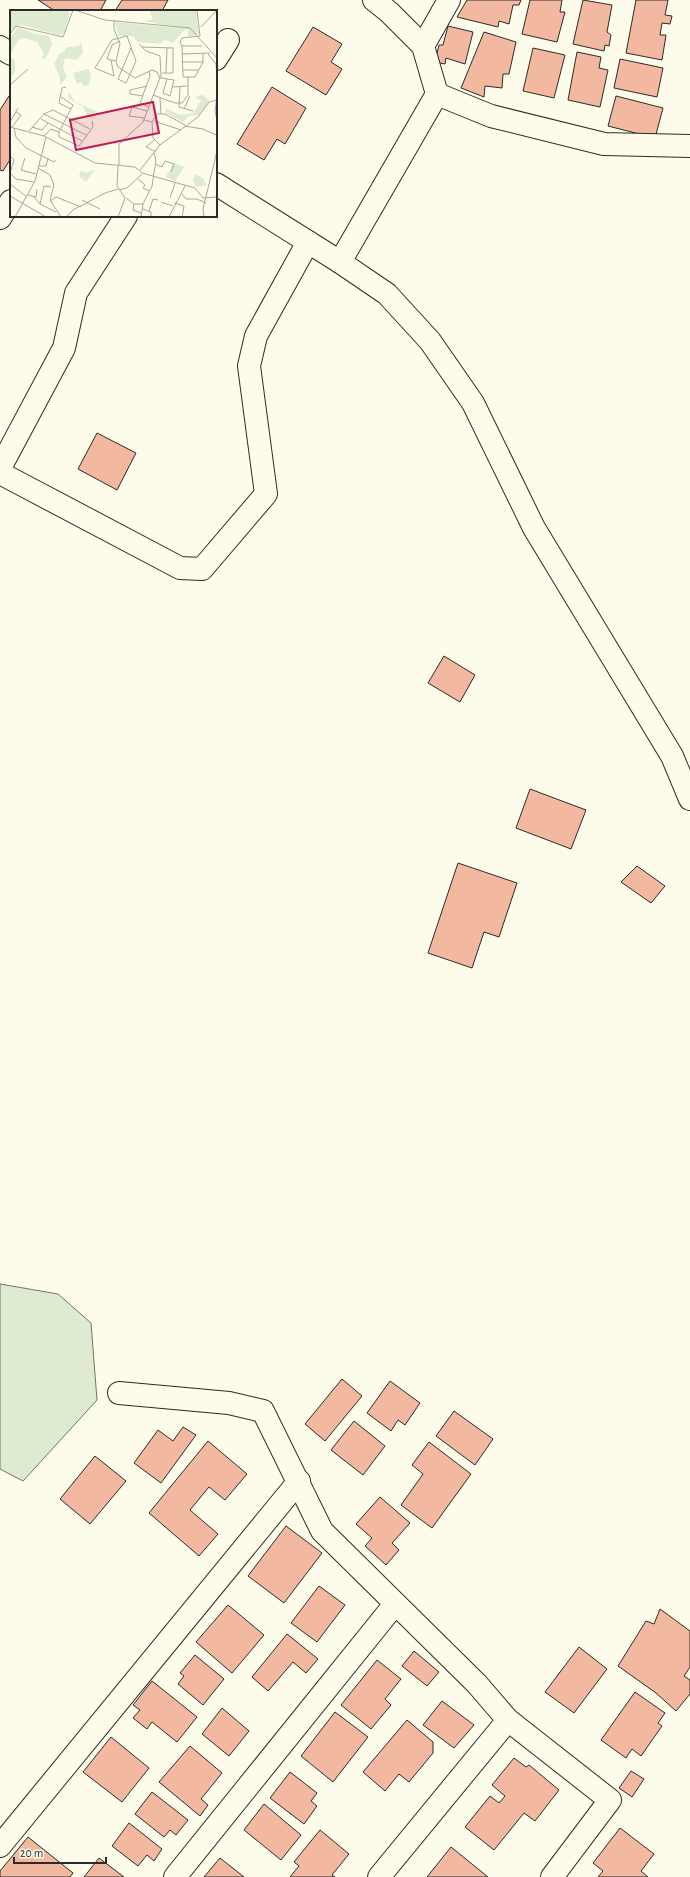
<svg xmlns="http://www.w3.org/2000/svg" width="690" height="1877" viewBox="0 0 690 1877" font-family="'Alegreya Sans',sans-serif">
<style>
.green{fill:#deebd1;stroke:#74746e}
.building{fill:#f2b8a0;stroke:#2b2b2b}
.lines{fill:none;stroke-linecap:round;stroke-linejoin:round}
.minor-casing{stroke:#2b2b2b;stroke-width:24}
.minor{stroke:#fdfbea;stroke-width:22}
.inset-road{fill:none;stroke:#a9a89e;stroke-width:1}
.view{fill:#c2185b;fill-opacity:0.15;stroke:#c2185b;stroke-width:2}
.inset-edge{fill:none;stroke:#2b2b2b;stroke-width:2}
</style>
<rect width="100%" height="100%" fill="#fdfbea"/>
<path class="green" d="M 0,1284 L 58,1294 L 91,1323 L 97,1400 L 23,1481 L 0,1469 Z"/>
<g class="building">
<path d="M 38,0 L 106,0 L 100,11 L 55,11 Z"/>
<path d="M 122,0 L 168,0 L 162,11 L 115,11 Z"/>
<path d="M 467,0 L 521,0 L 519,5 L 513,5 L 509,24 L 499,21 L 498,27 L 457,17 Z"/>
<path d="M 530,0 L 562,0 L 560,12 L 565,12 L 557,42 L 522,34 Z"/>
<path d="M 583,0 L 612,5 L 607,32 L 611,35 L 609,46 L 605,45 L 604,51 L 573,44 Z"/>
<path d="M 636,0 L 668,0 L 665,15 L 672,16 L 670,24 L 662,23 L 660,35 L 666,35 L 662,60 L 626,53 Z"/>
<path d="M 448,26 L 473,32 L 465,64 L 446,58 L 445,64 L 435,62 L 439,45 L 443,45 Z"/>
<path d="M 313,27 L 342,44 L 331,62 L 342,69 L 326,95 L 286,71 Z"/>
<path d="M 484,32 L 516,42 L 509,74 L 503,74 L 502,88 L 485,86 L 484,97 L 461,88 Z"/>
<path d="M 533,48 L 565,55 L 554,98 L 523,91 Z"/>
<path d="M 577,52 L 601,57 L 599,68 L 608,70 L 600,107 L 568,100 Z"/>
<path d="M 620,59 L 663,68 L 657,97 L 614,88 Z"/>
<path d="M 272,87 L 306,108 L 285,144 L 277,139 L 264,160 L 237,144 Z"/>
<path d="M 9,96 L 11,97 L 11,158 L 3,171 L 0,170 L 0,110 Z"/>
<path d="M 616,96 L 663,108 L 655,138 L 608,126 Z"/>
<path d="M 97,433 L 136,453 L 117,490 L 78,469 Z"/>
<path d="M 444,656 L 475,675 L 460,702 L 428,683 Z"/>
<path d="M 530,789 L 586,810 L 571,849 L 516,828 Z"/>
<path d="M 458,863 L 517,883 L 499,937 L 484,932 L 472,968 L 428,953 Z"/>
<path d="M 637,866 L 665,886 L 651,903 L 621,882 Z"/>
<path d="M 342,1379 L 362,1396 L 325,1441 L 305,1424 Z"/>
<path d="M 390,1381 L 420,1403 L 405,1425 L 398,1420 L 391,1431 L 367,1413 Z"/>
<path d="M 454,1411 L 493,1439 L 475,1465 L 436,1436 Z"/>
<path d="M 354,1421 L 385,1446 L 363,1475 L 331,1450 Z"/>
<path d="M 183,1427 L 196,1435 L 161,1483 L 134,1463 L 158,1430 L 173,1441 Z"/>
<path d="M 208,1441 L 247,1474 L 225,1500 L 209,1487 L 190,1510 L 218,1534 L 199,1556 L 149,1513 Z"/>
<path d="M 429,1442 L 471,1474 L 432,1528 L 401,1505 L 423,1474 L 412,1465 Z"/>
<path d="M 95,1456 L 126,1481 L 90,1524 L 60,1499 Z"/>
<path d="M 380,1497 L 410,1523 L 392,1543 L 399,1550 L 386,1565 L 365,1546 L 372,1538 L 356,1524 Z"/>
<path d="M 286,1526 L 322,1553 L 284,1603 L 248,1576 Z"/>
<path d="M 319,1586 L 345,1605 L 317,1642 L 291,1623 Z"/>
<path d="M 228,1605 L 264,1635 L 232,1673 L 196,1642 Z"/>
<path d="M 660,1609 L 690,1631 L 690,1667 L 684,1676 L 690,1680 L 690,1694 L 676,1711 L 656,1693 L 618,1666 L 646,1621 L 654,1624 Z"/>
<path d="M 287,1634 L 318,1659 L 306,1673 L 293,1662 L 268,1691 L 252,1677 Z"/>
<path d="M 579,1647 L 607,1669 L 574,1713 L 545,1692 Z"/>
<path d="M 414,1651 L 439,1672 L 427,1686 L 402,1666 Z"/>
<path d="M 195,1655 L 224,1679 L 203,1705 L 178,1684 L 184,1676 L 180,1673 Z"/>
<path d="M 377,1660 L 401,1679 L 385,1699 L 391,1705 L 371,1729 L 341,1705 Z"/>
<path d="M 152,1681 L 197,1717 L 177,1742 L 152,1722 L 147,1729 L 133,1718 L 140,1710 L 133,1705 Z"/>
<path d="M 635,1692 L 665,1713 L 658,1723 L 662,1726 L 641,1756 L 632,1749 L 626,1758 L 601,1740 Z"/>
<path d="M 442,1701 L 474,1725 L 454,1748 L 423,1725 Z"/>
<path d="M 222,1708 L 249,1731 L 229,1756 L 202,1734 Z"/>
<path d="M 335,1712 L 368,1737 L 333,1782 L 301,1756 Z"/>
<path d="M 407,1720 L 433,1742 L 433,1753 L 409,1782 L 399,1774 L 385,1791 L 363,1772 Z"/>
<path d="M 111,1737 L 149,1768 L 122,1802 L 83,1772 Z"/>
<path d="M 190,1746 L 222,1773 L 201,1799 L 208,1805 L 200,1816 L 159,1782 Z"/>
<path d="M 514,1758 L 526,1767 L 529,1765 L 559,1790 L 535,1821 L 524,1813 L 494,1850 L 465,1827 L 490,1796 L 499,1803 L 505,1796 L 492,1785 Z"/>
<path d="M 631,1771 L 644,1779 L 632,1797 L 619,1788 Z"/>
<path d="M 290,1772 L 317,1793 L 311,1801 L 317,1806 L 304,1824 L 270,1798 Z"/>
<path d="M 152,1792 L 188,1820 L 176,1835 L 170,1830 L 164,1837 L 135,1814 Z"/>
<path d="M 264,1804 L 301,1835 L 281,1860 L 244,1830 Z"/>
<path d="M 129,1823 L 162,1849 L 154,1861 L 147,1855 L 138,1866 L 112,1846 Z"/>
<path d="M 620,1828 L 654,1854 L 641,1871 L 648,1877 L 598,1877 L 603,1871 L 593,1863 Z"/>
<path d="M 320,1830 L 349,1854 L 332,1875 L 335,1877 L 290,1877 L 299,1866 L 294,1862 Z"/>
<path d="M 28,1837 L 73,1873 L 70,1877 L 0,1877 L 0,1871 Z"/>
<path d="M 451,1847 L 488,1877 L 427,1877 Z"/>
<path d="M 99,1858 L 124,1877 L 84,1877 Z"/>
<path d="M 220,1858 L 244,1877 L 204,1877 Z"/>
</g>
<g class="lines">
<defs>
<g id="minor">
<path d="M 374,0 L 389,12 L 423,46 L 437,94"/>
<path d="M 423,46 L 449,0"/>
<path d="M 0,47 L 11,54"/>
<path d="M 216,59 L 228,40"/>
<path d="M 216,184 L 340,262 L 387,294 L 430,341 L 473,403 L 534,528 L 672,756 L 690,799"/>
<path d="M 0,218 L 11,201"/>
<path d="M 340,262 L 437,94 L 491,116 L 604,144 L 690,146"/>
<path d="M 0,468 L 64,348 L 76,293 L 126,216"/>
<path d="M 0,473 L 180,568 L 202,569 L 266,494 L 249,366 L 256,336 L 308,242"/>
<path d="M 119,1393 L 229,1403 L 263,1411 L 322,1531 L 477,1684 L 508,1720 L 610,1800 L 552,1877"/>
<path d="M 0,1846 L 299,1481"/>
<path d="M 175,1877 L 395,1604"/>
<path d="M 379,1877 L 508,1720"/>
</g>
</defs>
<use href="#minor" class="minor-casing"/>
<use href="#minor" class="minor"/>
</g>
<g transform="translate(10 10)">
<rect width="207" height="207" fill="#fdfbea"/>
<path d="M 0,0 L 58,0 L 60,3 L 54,23 L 49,25 L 11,15 L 4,17 L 0,23 ZM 139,0 L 186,0 L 189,24 L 178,27 L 178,20 L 175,19 L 163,33 L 155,30 L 150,34 L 127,32 L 123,26 L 108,26 L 105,12 L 169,18 L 134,11 L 143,9 ZM 8,17 L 25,24 L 39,26 L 42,35 L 36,48 L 31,49 L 34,44 L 27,32 L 15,28 L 9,29 L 0,45 L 0,28 ZM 71,31 L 73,42 L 67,50 L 55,48 L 53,58 L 57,67 L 50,75 L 50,67 L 44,54 L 50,43 L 54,42 L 57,37 L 69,36 ZM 0,47 L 5,50 L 5,61 L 0,70 ZM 78,59 L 81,63 L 79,75 L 72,76 L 72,72 L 67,74 L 63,63 ZM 59,82 L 65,92 L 86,101 L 85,109 L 78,107 L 73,97 L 58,88 ZM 193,85 L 199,91 L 189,105 L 179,106 L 173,112 L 156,103 L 155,98 L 170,105 L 183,103 L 191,91 L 185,87 ZM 164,153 L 174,157 L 165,171 L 156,167 ZM 85,159 L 76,172 L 69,166 L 71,160 L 76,163 ZM 185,164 L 193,168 L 197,176 L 185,177 L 183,170 Z" fill="#deebd1"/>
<path class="inset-road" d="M 65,0 L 95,10 L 180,18 L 207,48M 187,0 L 190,26 L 172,28 L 170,32 L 172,36 L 192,36M 104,10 L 104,19 L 110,34 L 106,51 L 108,57 L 125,68 L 142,60 L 147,62 L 150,68 L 133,112 L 109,134 L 109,156M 191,17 L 207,0M 0,24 L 6,16 L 53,27 L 63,0M 129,34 L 136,41 L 150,46 L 151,68M 172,36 L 173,67 L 185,67 L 193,52 L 193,44M 132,37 L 163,38 L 163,63 L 152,63M 172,44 L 200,43M 198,44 L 206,54 L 207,65M 101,50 L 104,66 L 85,58 L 102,30 L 117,26 L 126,51 L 116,73 L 108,69 L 121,38M 106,51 L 97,49 L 102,35 L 110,31M 172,52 L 193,52M 173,60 L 188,60M 139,61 L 140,66 L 130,93 L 139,97M 156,63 L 157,38M 150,68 L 151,68 L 164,70 L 160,86 L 153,83 L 157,69M 0,75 L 18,59M 56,77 L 52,78 L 49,93 L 61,99M 163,77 L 177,76M 170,77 L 169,97 L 183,101M 143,85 L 165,93 L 172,93 L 178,85 L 178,67M 133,86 L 120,84 L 120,80 L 137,76M 207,87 L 205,101 L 207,110M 150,88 L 151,104M 174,99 L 180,86M 34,104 L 76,125M 135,108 L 119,106 L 122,97 L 137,101M 31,109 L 72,131M 134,110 L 142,112 L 143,128 L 150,135M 144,111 L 171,120M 0,112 L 8,98M 142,112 L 147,104 L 155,104 L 175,115M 174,116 L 193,119 L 206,125M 0,117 L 34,126 L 85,153 L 125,157 L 132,163 L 185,178 L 193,188 L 207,187M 2,117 L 11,105 L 6,102M 22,117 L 32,120 L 38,113M 4,118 L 6,127 L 16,138 L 44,152 L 46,150M 19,121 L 34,104 L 43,100 L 80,119M 49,122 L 49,127 L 69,136 L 83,117 L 82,111M 34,126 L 41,119 L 49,122 L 63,95 L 51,87M 144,130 L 136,137 L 146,142M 0,146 L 4,150 L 0,163M 15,148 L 11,160 L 26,164M 145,154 L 152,157 L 155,151 L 164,154 L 161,162M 28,156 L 36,156 L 38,148M 108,156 L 107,176 L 115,188 L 108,207M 28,158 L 40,165 L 44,175 L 40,190 L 51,207M 130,160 L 150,135 L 188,107 L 199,92 L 207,90M 0,163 L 6,169 L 24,172M 128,169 L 135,175 L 133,178 L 139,181M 0,174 L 17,187M 109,180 L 117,178 L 132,164M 172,184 L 176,189 L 187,189 L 196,193M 18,185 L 26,187 L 27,179M 0,186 L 36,207M 24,187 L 30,194 L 46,202M 116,188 L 124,194 L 133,194 L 131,207M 160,188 L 165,173M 72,190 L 90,199M 40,191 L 46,187 L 71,197M 151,192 L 163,196M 164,193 L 174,196 L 172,207M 30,194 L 34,176 L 41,177M 124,194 L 123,200 L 131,203M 133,194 L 142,176 L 146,150 L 144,143M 133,199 L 141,202 L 141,207M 139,201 L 143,189 L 148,190M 5,207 L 25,171 L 36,127M 56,207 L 63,200 L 95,183 L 108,179M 159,207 L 175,176M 194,207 L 193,199 L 207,141"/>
<path class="view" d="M 143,92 L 149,123 L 66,140 L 60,110 Z"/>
<rect width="207" height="207" class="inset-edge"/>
</g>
<path d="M14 1857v6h92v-6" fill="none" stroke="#2b2b2b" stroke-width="2"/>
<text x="20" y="1857" font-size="12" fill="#2b2b2b" stroke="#fdfbea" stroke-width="3" paint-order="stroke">20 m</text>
</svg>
